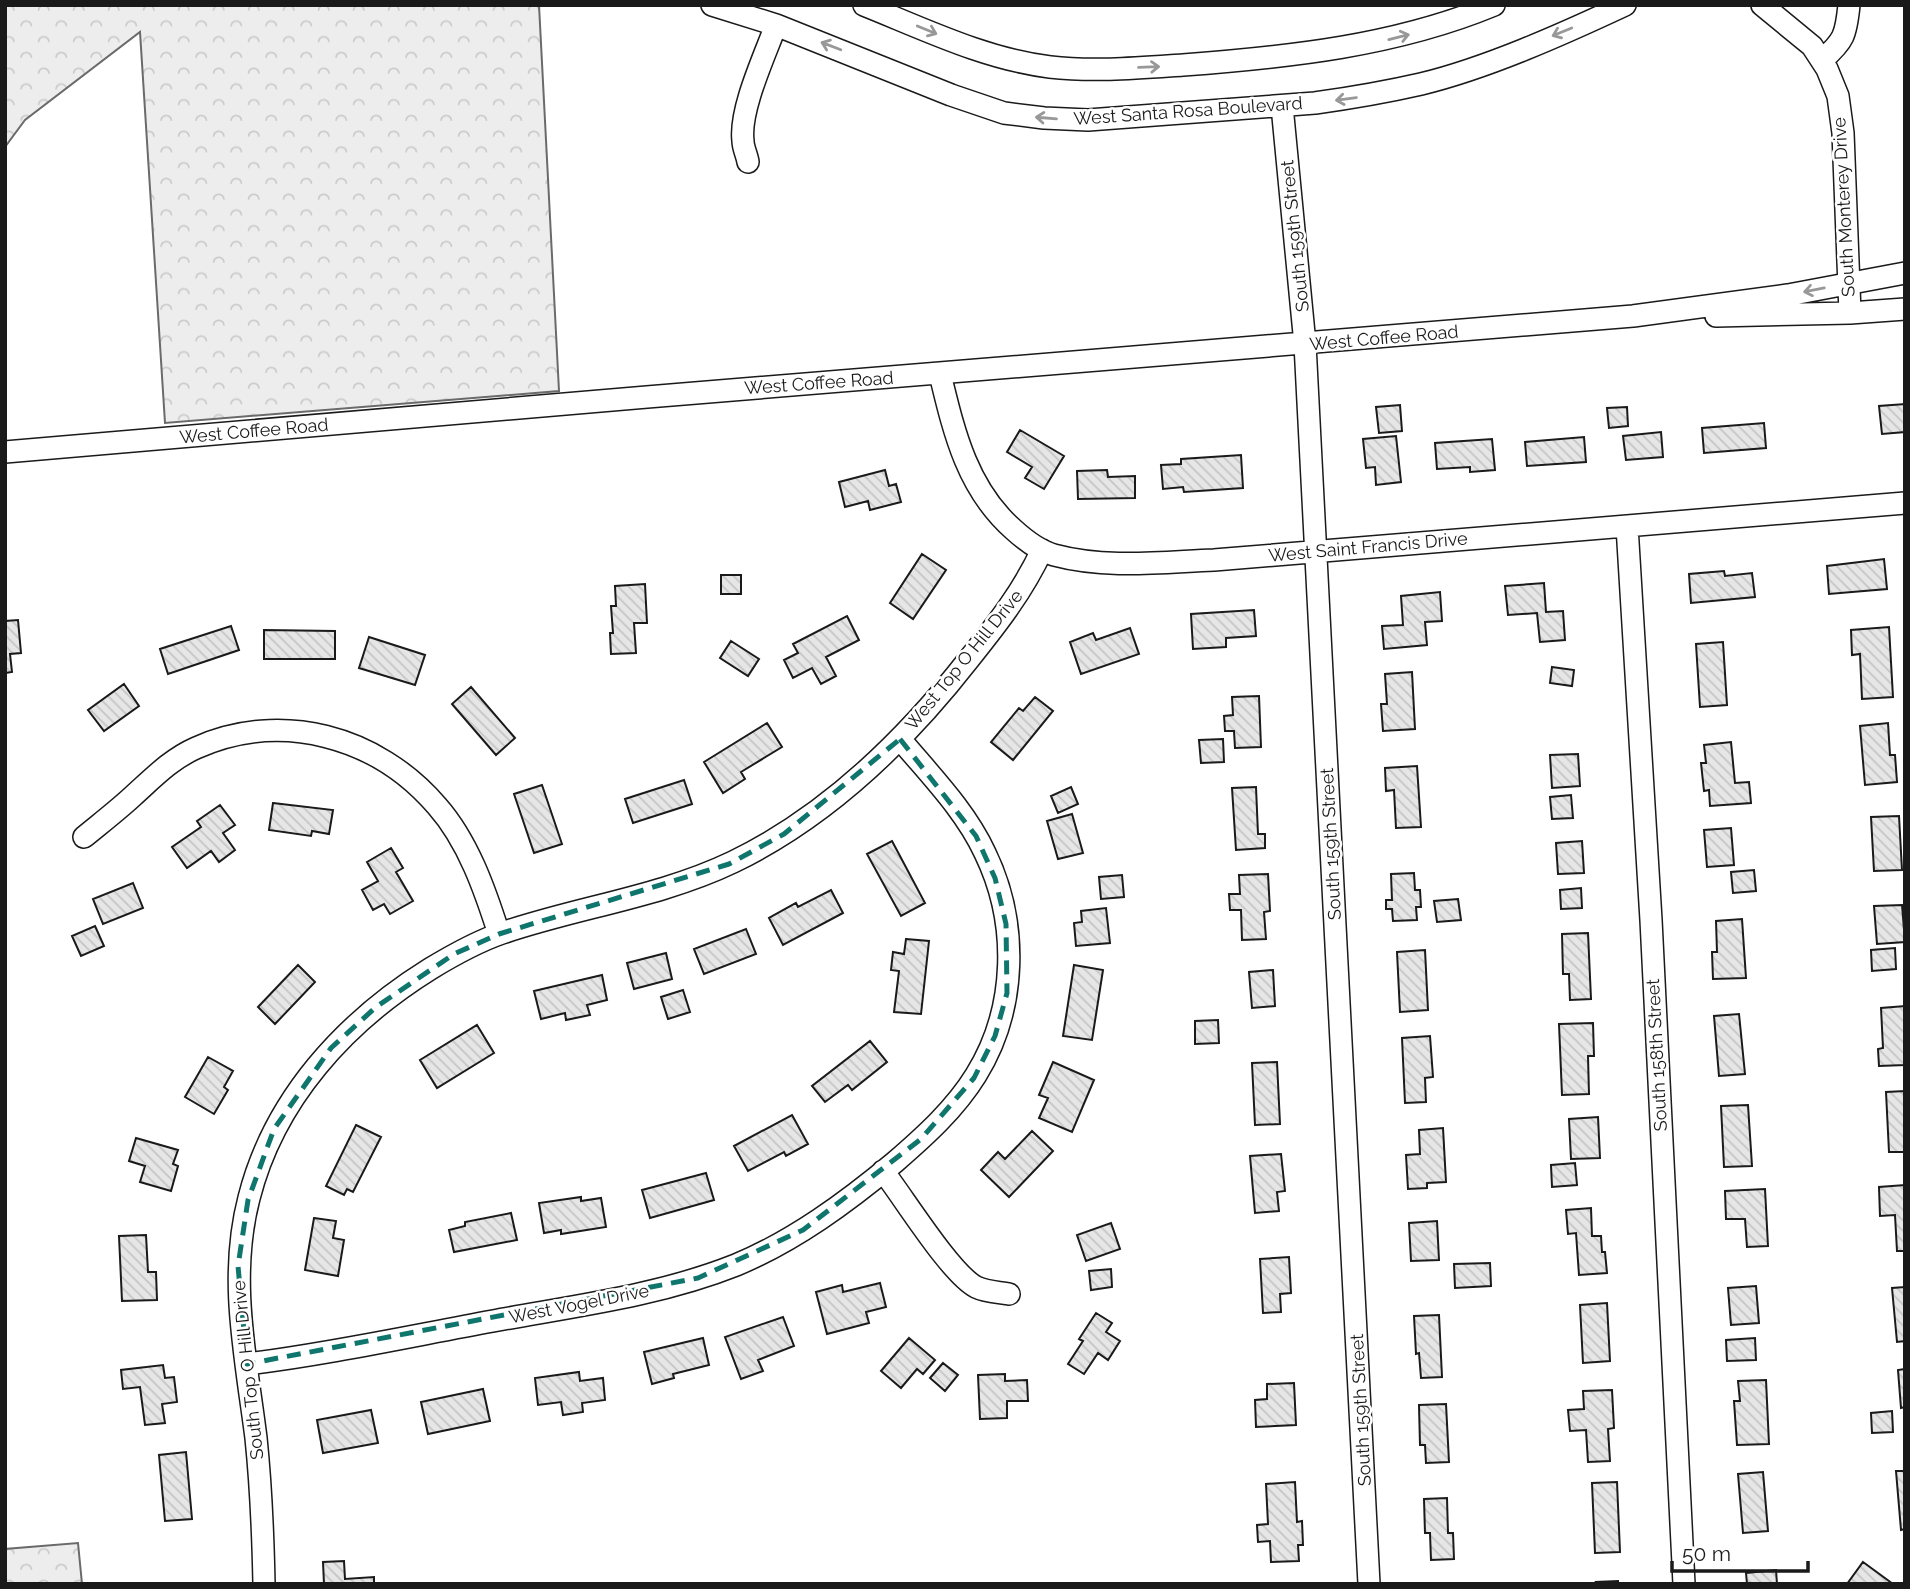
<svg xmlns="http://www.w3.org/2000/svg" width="1910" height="1589" viewBox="0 0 1910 1589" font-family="Raleway,sans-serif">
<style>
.forest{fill:url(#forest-crowns);stroke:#6a6a6a;stroke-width:2}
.building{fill:url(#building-back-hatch);stroke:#1a1a1a;stroke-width:2}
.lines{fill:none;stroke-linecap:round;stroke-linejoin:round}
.minor-casing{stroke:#1a1a1a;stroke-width:24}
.minor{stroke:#fff;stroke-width:21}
.oneway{stroke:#989898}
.marked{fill:none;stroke:#0f766e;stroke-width:5;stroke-dasharray:14 9;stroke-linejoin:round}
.labels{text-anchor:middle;stroke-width:5;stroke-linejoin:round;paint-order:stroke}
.street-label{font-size:18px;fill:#1a1a1a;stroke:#fff}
</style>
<defs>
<pattern id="forest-crowns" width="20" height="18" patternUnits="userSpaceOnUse" patternTransform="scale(1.75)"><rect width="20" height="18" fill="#ededed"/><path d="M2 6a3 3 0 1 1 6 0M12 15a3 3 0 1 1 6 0" fill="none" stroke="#cbcbcb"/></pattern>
<pattern id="building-back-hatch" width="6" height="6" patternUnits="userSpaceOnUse" patternTransform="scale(1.75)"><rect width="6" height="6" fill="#e6e6e6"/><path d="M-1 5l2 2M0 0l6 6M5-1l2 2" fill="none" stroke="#c5c5c5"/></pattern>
</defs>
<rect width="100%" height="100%" fill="#fff"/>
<path class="forest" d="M 5,5 L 539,5 L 559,391 L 165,423 L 140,32 L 25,120 L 5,147 Z
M 78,1543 L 82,1584 L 5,1584 L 5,1549 Z"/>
<path class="building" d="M 1905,404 L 1905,432 L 1882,434 L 1879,406 Z
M 1400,405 L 1402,431 L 1379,433 L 1376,407 Z
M 1627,407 L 1628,426 L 1609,428 L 1607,408 Z
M 1764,423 L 1766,448 L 1704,453 L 1702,428 Z
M 1020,430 L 1064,456 L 1044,489 L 1025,478 L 1032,467 L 1007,452 Z
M 1661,432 L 1663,457 L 1626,460 L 1623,436 Z
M 1396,436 L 1401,482 L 1376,485 L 1375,467 L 1366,468 L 1363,439 Z
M 1584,437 L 1586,462 L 1527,466 L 1525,442 Z
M 1492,439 L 1495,470 L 1470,472 L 1470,467 L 1437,469 L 1435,443 Z
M 1241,455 L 1243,488 L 1184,492 L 1183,487 L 1163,489 L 1161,465 L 1181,464 L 1181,459 Z
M 885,470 L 889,486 L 896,484 L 901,502 L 870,510 L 868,501 L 845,507 L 839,482 Z
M 1107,470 L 1108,477 L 1135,476 L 1135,498 L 1078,499 L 1077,471 Z
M 922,554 L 946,570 L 913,619 L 890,603 Z
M 1884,559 L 1887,589 L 1829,594 L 1827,566 Z
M 1724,571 L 1725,576 L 1752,573 L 1755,597 L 1691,603 L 1689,574 Z
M 721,575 L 741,575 L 741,594 L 721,594 Z
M 1544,583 L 1546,612 L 1563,611 L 1565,640 L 1540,642 L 1537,613 L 1508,615 L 1505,586 Z
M 645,584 L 647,623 L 634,623 L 636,653 L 611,654 L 610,633 L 613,633 L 611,606 L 616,606 L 615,586 Z
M 1440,592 L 1442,621 L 1425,622 L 1427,645 L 1384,649 L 1382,626 L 1403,625 L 1401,596 Z
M 1254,610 L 1256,636 L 1226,638 L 1226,647 L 1193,649 L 1191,614 Z
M 847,616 L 859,640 L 826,657 L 836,676 L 821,684 L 812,668 L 793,678 L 784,660 L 798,653 L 793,644 Z
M 18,620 L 21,653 L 10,654 L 12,672 L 5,673 L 5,621 Z
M 231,626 L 239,650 L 168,674 L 160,649 Z
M 1889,627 L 1893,697 L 1862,699 L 1860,654 L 1852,655 L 1851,630 Z
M 1130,628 L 1139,654 L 1081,674 L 1070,642 L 1093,633 L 1096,640 Z
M 264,630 L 335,631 L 335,659 L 264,659 Z
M 369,637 L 425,655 L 415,685 L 359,668 Z
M 731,641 L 759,659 L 748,676 L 720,658 Z
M 1723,642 L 1727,705 L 1700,707 L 1696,644 Z
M 1552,667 L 1574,670 L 1572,686 L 1550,683 Z
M 1412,672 L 1415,729 L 1383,731 L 1381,704 L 1387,704 L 1385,674 Z
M 124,684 L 139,706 L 104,731 L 88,710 Z
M 471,687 L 515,738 L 496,755 L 452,704 Z
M 1259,696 L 1261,747 L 1235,748 L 1234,731 L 1225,731 L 1224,716 L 1233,715 L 1232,697 Z
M 1035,697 L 1053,711 L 1013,760 L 991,742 L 1019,708 L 1023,711 Z
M 767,723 L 782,747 L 741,772 L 745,779 L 723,793 L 704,762 Z
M 1888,723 L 1890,755 L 1895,755 L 1897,782 L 1865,785 L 1860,726 Z
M 1223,739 L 1224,762 L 1201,763 L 1199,740 Z
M 1731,742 L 1735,783 L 1749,782 L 1751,803 L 1710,806 L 1709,790 L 1704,791 L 1701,763 L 1706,763 L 1704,745 Z
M 1578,754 L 1580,786 L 1552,788 L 1550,755 Z
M 1417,766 L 1421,827 L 1396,828 L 1394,790 L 1386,791 L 1385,768 Z
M 684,780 L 692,804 L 633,823 L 625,799 Z
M 542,785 L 562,844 L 534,853 L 514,794 Z
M 1071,787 L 1078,804 L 1058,813 L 1051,796 Z
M 1256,787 L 1258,834 L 1265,834 L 1265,848 L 1236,850 L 1232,788 Z
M 1571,795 L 1573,818 L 1552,819 L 1550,797 Z
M 273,803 L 333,810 L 329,834 L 312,831 L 311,836 L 269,830 Z
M 220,805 L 235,825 L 223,833 L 235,850 L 219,862 L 211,851 L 187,868 L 172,847 L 201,827 L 197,821 Z
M 1072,814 L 1083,853 L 1058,859 L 1047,821 Z
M 1899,816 L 1902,870 L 1874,871 L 1871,817 Z
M 1731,828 L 1734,865 L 1707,867 L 1704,830 Z
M 892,841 L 925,903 L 901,916 L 867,854 Z
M 1582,841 L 1584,873 L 1558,874 L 1556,843 Z
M 391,848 L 403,868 L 396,872 L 413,901 L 390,914 L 384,904 L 373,910 L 362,890 L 378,881 L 367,862 Z
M 1754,870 L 1756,891 L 1733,893 L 1731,872 Z
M 1414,873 L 1415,890 L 1420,890 L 1421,907 L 1416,907 L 1417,920 L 1393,921 L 1392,909 L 1386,909 L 1386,900 L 1392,900 L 1391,874 Z
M 1268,874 L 1270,911 L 1264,912 L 1266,939 L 1242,940 L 1241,910 L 1230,910 L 1229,894 L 1240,894 L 1239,875 Z
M 1122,875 L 1124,897 L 1101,899 L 1099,877 Z
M 133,883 L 143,908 L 103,924 L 93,899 Z
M 1581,888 L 1582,908 L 1561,909 L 1560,890 Z
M 831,890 L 843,913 L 783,945 L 769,918 L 796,903 L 798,907 Z
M 1458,899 L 1461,920 L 1437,922 L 1434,901 Z
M 1902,905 L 1905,942 L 1877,944 L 1874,906 Z
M 1106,908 L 1110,943 L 1076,946 L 1074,923 L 1082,922 L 1081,911 Z
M 1742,919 L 1746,978 L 1713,979 L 1712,952 L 1717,952 L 1716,921 Z
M 95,926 L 104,946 L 81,956 L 72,936 Z
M 746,929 L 756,954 L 704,974 L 694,949 Z
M 1588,933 L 1591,999 L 1570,1000 L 1569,974 L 1563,974 L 1562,934 Z
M 906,939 L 929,941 L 921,1014 L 894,1012 L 899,971 L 891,970 L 893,952 L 904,954 Z
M 1895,948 L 1896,969 L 1872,971 L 1871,950 Z
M 1425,950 L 1428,1010 L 1400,1012 L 1397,952 Z
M 666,953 L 672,979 L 634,989 L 627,963 Z
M 298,965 L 315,982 L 275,1024 L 258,1007 Z
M 1074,965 L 1103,970 L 1092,1040 L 1063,1036 Z
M 1273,970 L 1275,1006 L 1252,1008 L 1249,972 Z
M 602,975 L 607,1000 L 587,1005 L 590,1015 L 566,1020 L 565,1013 L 541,1019 L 534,991 Z
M 683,990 L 690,1012 L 668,1019 L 661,997 Z
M 1905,1006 L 1905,1065 L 1879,1066 L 1878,1049 L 1883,1048 L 1881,1008 Z
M 1739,1014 L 1745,1074 L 1719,1076 L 1714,1016 Z
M 1218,1020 L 1219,1043 L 1195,1044 L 1195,1021 Z
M 1593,1023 L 1594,1056 L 1588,1056 L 1589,1094 L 1562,1095 L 1559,1024 Z
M 477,1025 L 494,1053 L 437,1088 L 420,1060 Z
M 1430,1036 L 1433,1077 L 1425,1078 L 1426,1102 L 1405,1103 L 1402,1038 Z
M 870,1041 L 887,1062 L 852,1090 L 848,1085 L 825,1102 L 812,1086 Z
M 208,1057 L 233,1071 L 224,1087 L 228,1090 L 214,1114 L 185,1097 Z
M 1053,1062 L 1094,1080 L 1072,1132 L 1039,1118 L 1048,1098 L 1039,1095 Z
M 1277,1062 L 1280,1124 L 1255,1125 L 1252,1063 Z
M 1905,1091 L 1905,1152 L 1889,1152 L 1886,1092 Z
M 1748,1105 L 1752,1166 L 1724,1167 L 1721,1106 Z
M 792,1115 L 808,1144 L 786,1156 L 784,1152 L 748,1171 L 734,1146 Z
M 1598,1117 L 1600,1158 L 1571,1159 L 1569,1119 Z
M 356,1125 L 381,1137 L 353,1192 L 347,1189 L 344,1195 L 326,1186 Z
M 1443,1128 L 1446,1182 L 1427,1183 L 1427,1188 L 1408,1189 L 1406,1155 L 1420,1154 L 1419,1130 Z
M 1032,1131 L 1053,1151 L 1009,1197 L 981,1170 L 998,1152 L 1005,1159 Z
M 136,1138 L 178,1150 L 173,1164 L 178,1166 L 171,1191 L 140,1182 L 145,1166 L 129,1161 Z
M 1281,1154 L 1285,1191 L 1277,1192 L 1279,1211 L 1255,1213 L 1250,1156 Z
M 1575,1163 L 1577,1185 L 1552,1187 L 1551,1165 Z
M 706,1173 L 714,1200 L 650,1218 L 642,1190 Z
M 1905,1185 L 1905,1251 L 1897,1251 L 1895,1215 L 1880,1216 L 1879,1187 Z
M 1765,1189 L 1768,1246 L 1747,1247 L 1745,1219 L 1726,1219 L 1725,1191 Z
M 581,1197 L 581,1201 L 601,1198 L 606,1227 L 561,1234 L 561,1230 L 544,1233 L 539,1203 Z
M 1591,1208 L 1592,1236 L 1601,1236 L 1602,1252 L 1605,1252 L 1607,1273 L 1579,1275 L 1576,1233 L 1568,1234 L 1566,1210 Z
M 511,1213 L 517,1240 L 454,1252 L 449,1230 L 465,1226 L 465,1222 Z
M 314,1218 L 336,1221 L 333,1238 L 344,1240 L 338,1276 L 305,1270 Z
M 1437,1221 L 1439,1260 L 1411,1261 L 1409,1223 Z
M 1111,1223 L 1120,1249 L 1086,1261 L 1077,1235 Z
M 146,1235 L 148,1272 L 156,1272 L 157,1300 L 122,1301 L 119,1236 Z
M 1289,1257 L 1291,1293 L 1280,1294 L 1281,1312 L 1263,1313 L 1260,1259 Z
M 1490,1263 L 1491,1286 L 1455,1288 L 1454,1264 Z
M 1111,1269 L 1112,1287 L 1091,1290 L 1089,1271 Z
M 880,1283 L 886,1307 L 866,1312 L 869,1323 L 827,1334 L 816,1292 L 842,1285 L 843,1292 Z
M 1756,1286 L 1759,1323 L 1731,1325 L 1728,1288 Z
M 1905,1287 L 1905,1341 L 1897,1342 L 1892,1288 Z
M 1607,1303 L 1610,1361 L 1583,1363 L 1580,1305 Z
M 1096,1313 L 1112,1323 L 1106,1332 L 1120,1341 L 1108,1360 L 1098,1353 L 1084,1374 L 1068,1364 L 1083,1341 L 1079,1339 Z
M 1439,1315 L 1442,1377 L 1421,1378 L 1419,1353 L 1416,1354 L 1414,1316 Z
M 783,1317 L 794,1346 L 758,1360 L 763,1371 L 741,1379 L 725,1337 Z
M 703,1338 L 709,1365 L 673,1374 L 674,1378 L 652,1384 L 644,1352 Z
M 909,1338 L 935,1360 L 923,1374 L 917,1369 L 901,1388 L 881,1371 Z
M 1755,1338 L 1756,1360 L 1727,1361 L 1726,1340 Z
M 943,1363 L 958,1375 L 945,1391 L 930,1378 Z
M 163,1365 L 165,1378 L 174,1377 L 177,1402 L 162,1404 L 165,1423 L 145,1425 L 140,1387 L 123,1389 L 121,1370 Z
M 1905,1369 L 1905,1407 L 1901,1408 L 1898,1370 Z
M 579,1372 L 580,1381 L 603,1378 L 605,1400 L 582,1403 L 583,1412 L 563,1415 L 561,1402 L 538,1405 L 535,1378 Z
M 1005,1374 L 1005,1381 L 1027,1380 L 1028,1401 L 1007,1401 L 1007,1418 L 980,1419 L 978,1375 Z
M 1766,1380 L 1769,1444 L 1737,1445 L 1734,1401 L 1740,1401 L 1738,1381 Z
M 1294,1383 L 1296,1425 L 1256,1427 L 1255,1400 L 1267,1399 L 1267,1384 Z
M 483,1389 L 490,1421 L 428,1434 L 421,1402 Z
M 1612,1390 L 1614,1428 L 1608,1429 L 1610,1461 L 1588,1462 L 1586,1430 L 1570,1431 L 1568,1410 L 1584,1409 L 1583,1391 Z
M 1446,1404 L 1449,1462 L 1426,1463 L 1425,1445 L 1420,1445 L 1419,1405 Z
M 371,1410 L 378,1443 L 323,1453 L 317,1420 Z
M 1892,1411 L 1893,1432 L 1872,1433 L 1871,1413 Z
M 186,1452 L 192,1519 L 165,1521 L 159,1455 Z
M 1896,1471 L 1905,1471 L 1905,1529 L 1901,1530 Z
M 1763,1472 L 1768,1531 L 1743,1533 L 1738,1474 Z
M 1295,1482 L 1297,1522 L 1302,1521 L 1303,1545 L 1298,1545 L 1299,1561 L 1271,1562 L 1270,1541 L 1258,1542 L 1257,1525 L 1268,1524 L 1266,1484 Z
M 1617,1482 L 1620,1552 L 1595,1553 L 1592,1483 Z
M 1447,1498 L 1448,1533 L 1453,1533 L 1454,1559 L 1431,1560 L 1430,1533 L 1425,1533 L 1424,1499 Z
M 344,1561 L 345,1579 L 374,1577 L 374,1584 L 324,1584 L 323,1562 Z
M 1863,1562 L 1893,1584 L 1847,1584 Z
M 1776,1570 L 1777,1584 L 1747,1584 L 1746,1573 Z
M 1618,1581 L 1618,1584 L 1597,1584 L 1596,1582 Z"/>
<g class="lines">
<defs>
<path id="minor" d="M 712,5 L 776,25 L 951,95 L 1004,113 L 1044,118 L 1088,120 L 1315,103 C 1351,98 1386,92 1421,84 C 1487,68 1563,34 1625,5
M 864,5 C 924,29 985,59 1050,67 C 1093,72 1139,68 1183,65 C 1289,57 1395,46 1494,5
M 1762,5 L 1812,46 L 1827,69 L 1838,96 L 1843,133 L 1850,313
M 1822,60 C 1844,41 1846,35 1849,5
M 1282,106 L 1305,344 L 1369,1584
M 748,162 C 747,155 743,148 743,141 C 739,110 765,55 776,25
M 1716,316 L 1850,313 L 1905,309
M 940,374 C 954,432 967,489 1014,530 C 1025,540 1040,551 1054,555 C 1106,569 1162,562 1214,560 L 1905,503
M 5,452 L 647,397 L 1633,316 L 1788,295 L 1905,273
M 1627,526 L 1651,920 L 1684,1584
M 84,837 C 101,823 118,810 133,796 C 153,778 171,759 196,748 C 281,710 377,736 437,806 C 468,841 485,890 499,934
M 883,1171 C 904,1198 950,1273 976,1287 C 986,1292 998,1292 1009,1294
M 247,1364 C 329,1354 411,1336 493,1321 C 574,1306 658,1296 736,1265 C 794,1241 847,1202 895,1162 C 925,1136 955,1109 976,1075 C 1017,1009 1019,923 985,853 C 965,810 930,775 900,739
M 264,1584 C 263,1535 261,1486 256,1438 C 246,1358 228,1278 249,1198 C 274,1099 345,1022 430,969 C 453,955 476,942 502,933 C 578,907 660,897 733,862 C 828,816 905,741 969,659 C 997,624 1023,591 1042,550"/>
</defs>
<use href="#minor" class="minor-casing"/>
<use href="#minor" class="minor"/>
</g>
<defs><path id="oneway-shaft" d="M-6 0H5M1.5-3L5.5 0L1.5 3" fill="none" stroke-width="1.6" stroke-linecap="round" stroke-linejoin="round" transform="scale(1.75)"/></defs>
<g class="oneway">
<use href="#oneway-shaft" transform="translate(927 30) rotate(22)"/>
<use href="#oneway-shaft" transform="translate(1562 32) rotate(158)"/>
<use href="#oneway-shaft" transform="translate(1399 37) rotate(-14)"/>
<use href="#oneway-shaft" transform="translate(831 46) rotate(-159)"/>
<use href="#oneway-shaft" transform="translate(1149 67) rotate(-2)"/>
<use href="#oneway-shaft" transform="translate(1346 99) rotate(172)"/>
<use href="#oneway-shaft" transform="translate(1046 118) rotate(-175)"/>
<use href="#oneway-shaft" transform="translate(1814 290) rotate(169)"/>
</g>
<path class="marked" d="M 900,739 L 976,836 L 995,878 L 1006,924 L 1007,993 L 995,1036 L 974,1078 L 921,1139 L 803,1230 L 698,1278 L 247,1364 L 238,1266 L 248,1200 L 274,1129 L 331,1048 L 376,1007 L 454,954 L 499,934 L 729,864 L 784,834 Z"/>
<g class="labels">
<g class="street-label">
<text transform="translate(1188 111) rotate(-4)" y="6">West Santa Rosa Boulevard</text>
<text transform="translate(1844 207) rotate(-93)" y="6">South Monterey Drive</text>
<text transform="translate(1295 236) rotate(-96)" y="6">South 159th Street</text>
<text transform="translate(1384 338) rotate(-5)" y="6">West Coffee Road</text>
<text transform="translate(819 383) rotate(-4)" y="6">West Coffee Road</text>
<text transform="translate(254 431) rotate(-5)" y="6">West Coffee Road</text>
<text transform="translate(1368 547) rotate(-5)" y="6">West Saint Francis Drive</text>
<text transform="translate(964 660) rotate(-51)" y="6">West Top O Hill Drive</text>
<text transform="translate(1331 844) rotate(-93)" y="6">South 159th Street</text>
<text transform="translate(1657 1055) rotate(-93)" y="6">South 158th Street</text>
<text transform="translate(579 1304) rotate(-11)" y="6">West Vogel Drive</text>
<text transform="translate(248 1370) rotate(-96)" y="6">South Top O Hill Drive</text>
<text transform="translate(1361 1410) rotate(-93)" y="6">South 159th Street</text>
</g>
</g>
<rect width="1910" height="1589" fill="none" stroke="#1a1a1a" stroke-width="14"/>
<path d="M1672 1561v10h136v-10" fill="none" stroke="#1a1a1a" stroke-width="3.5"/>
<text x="1682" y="1561" font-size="21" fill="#1a1a1a" stroke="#ffffff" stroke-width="5" paint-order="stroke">50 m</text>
</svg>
